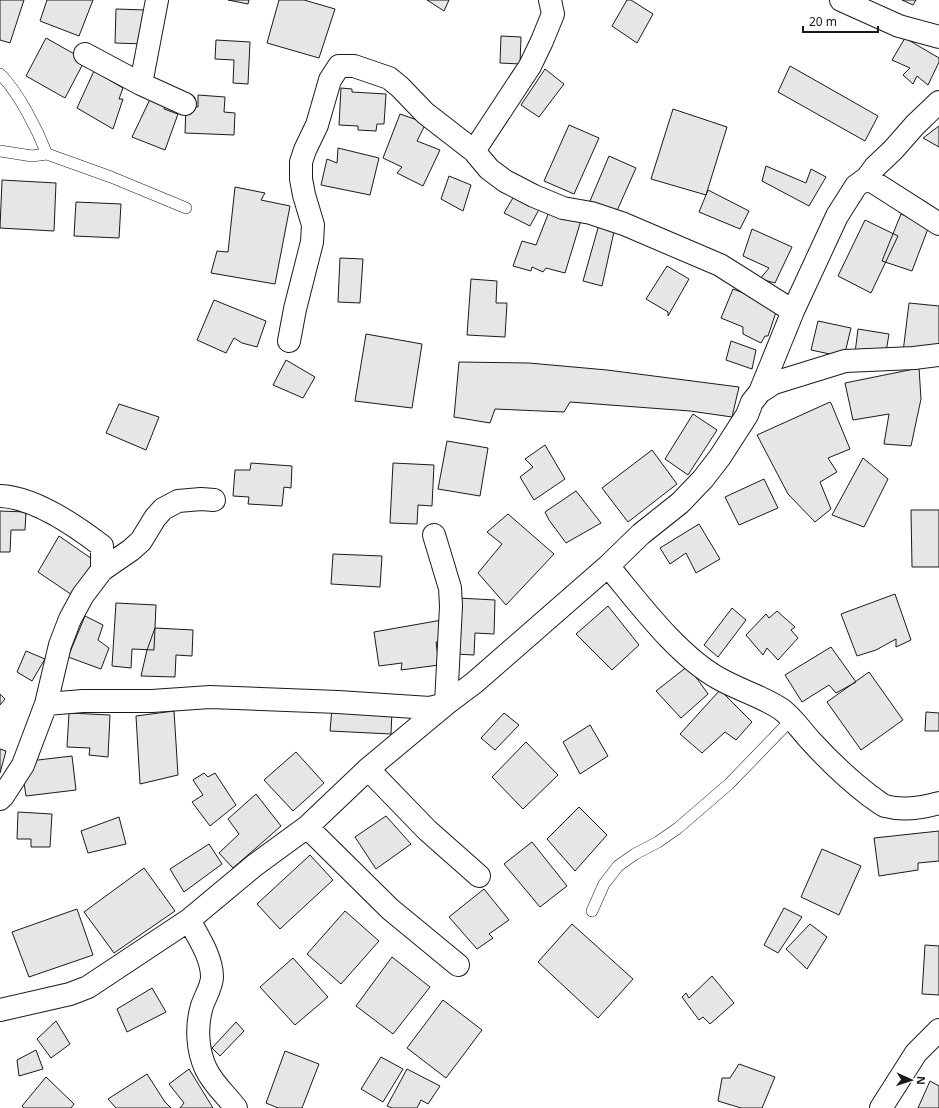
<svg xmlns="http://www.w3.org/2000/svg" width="939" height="1108" viewBox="0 0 939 1108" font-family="'Noto Sans',sans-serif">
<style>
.building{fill:#e6e6e6;stroke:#1a1a1a}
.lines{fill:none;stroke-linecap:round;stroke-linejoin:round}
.service-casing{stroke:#1a1a1a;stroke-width:12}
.minor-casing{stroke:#1a1a1a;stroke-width:24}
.service{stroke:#fff;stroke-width:11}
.minor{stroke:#fff;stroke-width:22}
</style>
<rect width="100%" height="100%" fill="#fff"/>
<path class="building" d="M 0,0 L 24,0 L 10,43 L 0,40 Z
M 47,0 L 93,0 L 79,36 L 40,21 Z
M 228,0 L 249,0 L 248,4 Z
M 279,0 L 304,0 L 335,9 L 319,58 L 267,43 Z
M 427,0 L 449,0 L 444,11 Z
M 627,0 L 631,0 L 653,14 L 637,43 L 612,26 Z
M 902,0 L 916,0 L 913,5 Z
M 116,9 L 146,10 L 145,44 L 115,43 Z
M 501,36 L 521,37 L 520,64 L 500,63 Z
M 46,38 L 85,60 L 65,98 L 26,76 Z
M 905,38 L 939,58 L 939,62 L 928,85 L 917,76 L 913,84 L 903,75 L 910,68 L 892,60 Z
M 216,40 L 250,42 L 248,84 L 233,83 L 234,60 L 215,59 Z
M 790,66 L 878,116 L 865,141 L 778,92 Z
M 545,69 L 564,84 L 539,117 L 521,105 Z
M 94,71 L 123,88 L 119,99 L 123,99 L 113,129 L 77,108 Z
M 341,88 L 352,89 L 352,92 L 386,94 L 384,124 L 377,124 L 376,131 L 358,130 L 358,126 L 339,125 Z
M 153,93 L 168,98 L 164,109 L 178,114 L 165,150 L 132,137 Z
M 198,95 L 225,97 L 224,112 L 235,113 L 234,135 L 185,133 L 186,106 L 198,107 Z
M 673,109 L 727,127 L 706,195 L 651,179 Z
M 400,114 L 426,123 L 417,141 L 440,150 L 423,186 L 397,173 L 402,167 L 383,158 Z
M 569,125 L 599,138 L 574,194 L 544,181 Z
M 939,126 L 939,147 L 923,138 Z
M 338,148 L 379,158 L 370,195 L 321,185 L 327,159 L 337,163 Z
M 609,156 L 636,168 L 616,213 L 590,201 Z
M 766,166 L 806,183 L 811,169 L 826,177 L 809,206 L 762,181 Z
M 449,176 L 471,185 L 463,211 L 441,199 Z
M 2,180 L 56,183 L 54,231 L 0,228 Z
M 235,187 L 265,193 L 261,200 L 290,206 L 275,284 L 211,273 L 217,251 L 228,252 Z
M 708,190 L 749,211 L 740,229 L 699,212 Z
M 517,191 L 542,204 L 530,226 L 504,213 Z
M 76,202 L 121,204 L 119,238 L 74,236 Z
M 546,204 L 582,217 L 565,273 L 546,268 L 543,272 L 532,267 L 531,271 L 513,266 L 522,241 L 536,245 L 549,212 L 542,211 Z
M 602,214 L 617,218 L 602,286 L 583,281 Z
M 901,214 L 929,226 L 912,271 L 882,261 Z
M 865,220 L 898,236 L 871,293 L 838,276 Z
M 752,229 L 792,247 L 775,283 L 760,279 L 769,268 L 743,256 Z
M 340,258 L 363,259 L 360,303 L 338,302 Z
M 667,266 L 689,279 L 668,316 L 668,312 L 646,299 Z
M 471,279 L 497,281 L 496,303 L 507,303 L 505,337 L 467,335 Z
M 733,289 L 778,306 L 768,336 L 765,336 L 761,343 L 743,334 L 743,327 L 721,318 Z
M 214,300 L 266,321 L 257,347 L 242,343 L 234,338 L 226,353 L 197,340 Z
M 909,303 L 939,306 L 939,351 L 903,352 Z
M 818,321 L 851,328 L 844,357 L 811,350 Z
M 858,329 L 889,334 L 885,358 L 855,353 Z
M 366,334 L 422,344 L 412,408 L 355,401 Z
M 731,341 L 756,350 L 752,369 L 726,360 Z
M 286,360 L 315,377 L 303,398 L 273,385 Z
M 459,362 L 529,363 L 607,370 L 739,387 L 732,417 L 690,411 L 570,402 L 564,412 L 495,409 L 490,423 L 454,417 Z
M 919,368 L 921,399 L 911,446 L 884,444 L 889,414 L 853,420 L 845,383 Z
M 830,402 L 831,403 L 850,449 L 828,458 L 837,472 L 820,482 L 831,509 L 815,522 L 788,494 L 757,435 Z
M 119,404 L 159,417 L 146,450 L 106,433 Z
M 693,414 L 717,430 L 688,475 L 665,459 Z
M 447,441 L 488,448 L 480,496 L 438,489 Z
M 545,445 L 565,479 L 534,500 L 520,477 L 533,467 L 525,459 Z
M 652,450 L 677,484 L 628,522 L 602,488 Z
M 863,458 L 888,479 L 864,527 L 832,515 Z
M 251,463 L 292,466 L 291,488 L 284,487 L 282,506 L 248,504 L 249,497 L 233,496 L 235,470 L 250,470 Z
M 393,463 L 434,465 L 432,506 L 418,505 L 417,524 L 390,523 Z
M 764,479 L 778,508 L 739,525 L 725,497 Z
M 576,491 L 601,523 L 566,543 L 549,520 L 545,512 Z
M 911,510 L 939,510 L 939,567 L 912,567 Z
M 0,511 L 26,512 L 25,530 L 11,530 L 10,552 L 0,552 Z
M 508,514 L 554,554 L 506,605 L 478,573 L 502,544 L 487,532 Z
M 699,524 L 720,559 L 696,573 L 686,553 L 670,564 L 660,548 Z
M 59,536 L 95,561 L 75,597 L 38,572 Z
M 333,554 L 382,556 L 380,587 L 331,584 Z
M 895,594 L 911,640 L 896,647 L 896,639 L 876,650 L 857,656 L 841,614 Z
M 458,598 L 495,600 L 494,634 L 475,633 L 474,655 L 455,654 Z
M 116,603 L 156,605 L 154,650 L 132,649 L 131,668 L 112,666 Z
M 608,606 L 639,645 L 612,670 L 576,634 Z
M 732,608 L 746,620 L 718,657 L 704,645 Z
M 777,611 L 795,627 L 791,630 L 798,638 L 778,660 L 767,648 L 763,655 L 746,635 L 766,614 L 769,618 Z
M 85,616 L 103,625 L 98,640 L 109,648 L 101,669 L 68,657 Z
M 442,620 L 444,642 L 436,642 L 439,665 L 401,670 L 402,663 L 379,666 L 374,632 Z
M 155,628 L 193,630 L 192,656 L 176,655 L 175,677 L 141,676 L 147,650 Z
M 831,647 L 856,682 L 836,693 L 829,685 L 802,702 L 785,675 Z
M 26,651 L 45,659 L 32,681 L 17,672 Z
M 688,666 L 708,694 L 681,718 L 656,691 Z
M 869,672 L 903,720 L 861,750 L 827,702 Z
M 720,690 L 752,722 L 736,740 L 725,732 L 702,753 L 680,734 Z
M 0,694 L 5,699 L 0,705 Z
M 332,708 L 392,711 L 391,734 L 330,731 Z
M 174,711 L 178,775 L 140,784 L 136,716 Z
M 926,712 L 939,713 L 939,731 L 925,731 Z
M 69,713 L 110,715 L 108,757 L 89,755 L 90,748 L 67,747 Z
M 504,713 L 519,725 L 495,750 L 481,738 Z
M 590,725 L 608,756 L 580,774 L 563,742 Z
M 526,742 L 558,775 L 523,809 L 492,777 Z
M 0,749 L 6,751 L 0,773 Z
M 296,752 L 324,783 L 293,811 L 264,780 Z
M 72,756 L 76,790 L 26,796 L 21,762 Z
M 204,773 L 208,777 L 215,773 L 236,805 L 210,826 L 192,802 L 203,795 L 193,780 Z
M 256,794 L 281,826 L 233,868 L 219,853 L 239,834 L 228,819 Z
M 579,807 L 607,835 L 575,871 L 547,839 Z
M 18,812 L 52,814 L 50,847 L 31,847 L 31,839 L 17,839 Z
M 386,816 L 411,844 L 376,869 L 355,837 Z
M 119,817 L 126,844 L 88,853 L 81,831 Z
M 939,831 L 939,861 L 918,863 L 918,870 L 879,876 L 874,838 Z
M 532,842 L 567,886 L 540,907 L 504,864 Z
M 209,844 L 222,864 L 184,892 L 170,869 Z
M 822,849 L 861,866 L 839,915 L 801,897 Z
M 310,855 L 333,880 L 280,929 L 257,904 Z
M 144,868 L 175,911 L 114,953 L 84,912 Z
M 484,889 L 509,920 L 489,934 L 493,938 L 477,949 L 449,917 Z
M 784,908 L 802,917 L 778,953 L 764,945 Z
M 77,909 L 93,955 L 29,977 L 12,932 Z
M 345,911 L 379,941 L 341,984 L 307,954 Z
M 572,924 L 633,979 L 598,1018 L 538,962 Z
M 810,924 L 827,937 L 807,969 L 786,949 Z
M 925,945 L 939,946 L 939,995 L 922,994 Z
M 392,957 L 430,987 L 393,1034 L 356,1006 Z
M 293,958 L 328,997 L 295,1025 L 260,987 Z
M 712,976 L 734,1003 L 710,1024 L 703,1017 L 699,1020 L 682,997 L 686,993 L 689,998 Z
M 152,988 L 166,1012 L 127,1032 L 117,1009 Z
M 443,1000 L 482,1030 L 446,1078 L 407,1048 Z
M 56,1021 L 70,1044 L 51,1058 L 37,1039 Z
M 236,1022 L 244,1031 L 220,1056 L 212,1048 Z
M 36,1050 L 43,1069 L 19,1076 L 17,1060 Z
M 285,1051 L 319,1064 L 302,1108 L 278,1108 L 266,1103 Z
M 381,1057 L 403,1069 L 383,1102 L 361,1089 Z
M 739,1064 L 775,1077 L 762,1108 L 741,1108 L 718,1101 L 722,1078 L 730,1078 Z
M 189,1069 L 213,1108 L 180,1108 L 184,1103 L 169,1084 Z
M 407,1069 L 440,1086 L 428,1104 L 421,1100 L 417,1108 L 392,1108 L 387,1106 Z
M 147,1074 L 165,1102 L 171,1108 L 116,1108 L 108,1099 Z
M 46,1077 L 74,1104 L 71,1108 L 24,1108 L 22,1106 Z
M 930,1081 L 939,1086 L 939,1108 L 918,1108 Z"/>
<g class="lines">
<defs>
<path id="service" d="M 0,74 C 19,93 37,129 47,154
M 0,151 L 32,156 L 47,154 L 111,177 L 186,208
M 592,911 L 604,884 L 618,866 L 635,854 L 658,842 L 678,828 L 729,784 L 792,719"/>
<path id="minor" d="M 841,0 L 899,26 L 939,37
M 85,54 L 141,84 L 185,104
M 141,84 L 157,0
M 474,151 L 530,66 L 542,41 L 553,14 L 550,0
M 867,178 L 939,224
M 289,341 L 295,309 L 312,242 L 313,225 L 304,195 L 301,179 L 301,162 L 305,150 L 317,125 L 330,80 L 339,66 L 354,66 L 389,78 L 400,87 L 425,113 L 474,151 L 489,169 L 505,181 L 534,196 L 563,208 L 591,213 L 624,224 L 720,265 L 793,311
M 760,392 L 793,311 L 837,216 L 856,186 L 867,178 L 875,167 L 893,150 L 915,125 L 939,102
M 0,496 C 34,497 76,526 102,546 L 102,570
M 434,535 L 450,588 L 451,606 L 446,704
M 608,566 C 639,603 676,654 718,678 C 739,690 761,696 781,709 C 792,717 801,730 810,740 C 829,761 848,779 870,796 C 875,799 880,804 885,806 C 903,811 921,808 939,803
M 46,704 L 83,701 L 152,701 L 210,697 L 338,702 L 430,708 L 446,704
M 368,769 L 427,830 L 479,876
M 0,799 L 3,796 L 23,765 L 46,704 L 60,645 L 70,619 L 83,595 L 102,570 L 131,550 L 141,541 L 155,518 L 163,509 L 178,501 L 201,499 L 214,500
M 307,827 L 390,909 L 458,965
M 189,920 C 198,937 212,957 212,977 C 212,986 205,997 202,1006 C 196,1026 197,1050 206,1069 C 213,1084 226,1095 236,1108
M 0,1010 L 70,994 L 88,987 L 189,920 L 255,865 L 307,827 L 368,769 L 446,704 L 474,683 L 608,566 L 641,534 L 680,503 L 703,479 L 720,457 L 747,415 L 752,402 L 760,392 L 774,383 L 845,361 L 914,358 L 939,355
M 881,1108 L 916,1053 L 939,1030"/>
</defs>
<use href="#service" class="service-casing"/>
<use href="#minor" class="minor-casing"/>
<use href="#service" class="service"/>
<use href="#minor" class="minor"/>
</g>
<g transform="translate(911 1080) rotate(93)" stroke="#ffffff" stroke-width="3" paint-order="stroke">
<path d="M0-3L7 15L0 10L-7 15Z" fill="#1a1a1a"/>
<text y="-6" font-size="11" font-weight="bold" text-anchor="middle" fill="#1a1a1a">N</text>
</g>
<path d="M803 26v6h75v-6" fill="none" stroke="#1a1a1a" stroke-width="2"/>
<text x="809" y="26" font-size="12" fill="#1a1a1a" stroke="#ffffff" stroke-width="3" paint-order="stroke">20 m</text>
</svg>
